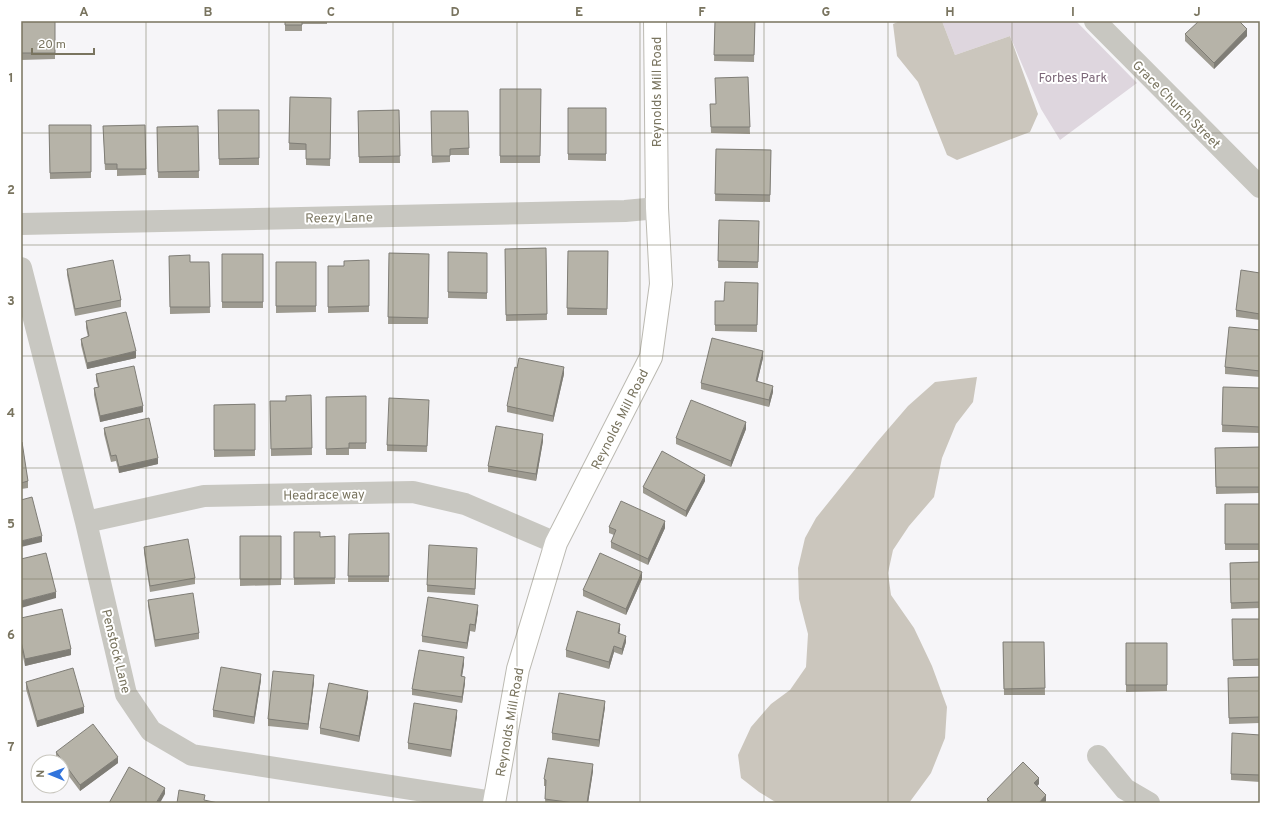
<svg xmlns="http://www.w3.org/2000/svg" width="1281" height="824" viewBox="0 0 1281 824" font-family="Overpass,sans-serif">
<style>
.green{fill:#ded6de}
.water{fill:#cbc6bd}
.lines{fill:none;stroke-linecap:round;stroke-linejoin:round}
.secondary-casing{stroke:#bbb9b1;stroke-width:24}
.street{stroke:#c8c7c1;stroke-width:22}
.secondary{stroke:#fff;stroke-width:22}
.wall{fill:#9d9a90}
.shaded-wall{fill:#7f7d76}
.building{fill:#b6b3a8;stroke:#7f7d76}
.grid{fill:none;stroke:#79745f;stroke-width:1;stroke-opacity:0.55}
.labels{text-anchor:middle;stroke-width:4;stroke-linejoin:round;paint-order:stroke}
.park-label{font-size:13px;fill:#7c6778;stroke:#fff}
.street-label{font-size:13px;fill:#79745f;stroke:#fff}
.neatline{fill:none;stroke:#79745f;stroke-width:1.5}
.grid-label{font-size:13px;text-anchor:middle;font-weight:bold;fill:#79745f}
</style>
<rect width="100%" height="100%" fill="#f6f5f8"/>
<path class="green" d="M 942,21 L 1076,21 L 1137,83 L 1060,140 L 1041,109 L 1010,36 L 955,55 Z"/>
<path class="water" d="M 900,21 L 942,21 L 955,55 L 1010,36 L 1038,114 L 1030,132 L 957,160 L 947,155 L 918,82 L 897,56 L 893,24 Z
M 977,377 L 973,402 L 956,424 L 942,458 L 934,497 L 909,526 L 893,550 L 888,573 L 891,595 L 914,628 L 932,666 L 947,707 L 945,738 L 931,773 L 909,803 L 777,803 L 759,792 L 741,778 L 738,755 L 751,727 L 771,704 L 790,690 L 806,667 L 808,634 L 799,599 L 798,568 L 805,538 L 816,518 L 877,442 L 908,406 L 935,382 Z"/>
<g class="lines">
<defs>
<path id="secondary" d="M 494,803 L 518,669 L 556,543 L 651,357 L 661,284 L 657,208 L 655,21"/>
</defs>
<use href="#secondary" class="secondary-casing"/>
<path class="street" d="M 1095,21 L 1260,187
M 21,224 L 625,211 L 657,208
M 21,268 L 86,522 L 126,694 L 151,731 L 192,755 L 494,802
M 86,522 L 204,496 L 413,492 L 465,504 L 556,543
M 1098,756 L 1125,789 L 1149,803"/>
<use href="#secondary" class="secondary"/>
</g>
<path class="wall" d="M 21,21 L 55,21 L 55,59 L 21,60 Z
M 285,21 L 327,21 L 327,24 L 302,24 L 302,31 L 285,31 Z
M 715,21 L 755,21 L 754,62 L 714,61 Z
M 1185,34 L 1247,36 L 1214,69 L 1185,41 Z
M 748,77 L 750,134 L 711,133 L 710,104 L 716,104 Z
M 500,89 L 541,89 L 540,163 L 500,163 Z
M 290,97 L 331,98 L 330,166 L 306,165 L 306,150 L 289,150 Z
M 568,108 L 606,108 L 606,161 L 568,160 Z
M 218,110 L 259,110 L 259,165 L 219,165 Z
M 399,110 L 400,163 L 359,163 L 358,111 Z
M 431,111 L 468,111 L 469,155 L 450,155 L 450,162 L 432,163 Z
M 49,125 L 91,125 L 91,178 L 50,179 Z
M 145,125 L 146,175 L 117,176 L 117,170 L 105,170 L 103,126 Z
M 198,126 L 199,178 L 158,178 L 157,127 Z
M 716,149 L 771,150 L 770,202 L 715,201 Z
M 719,220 L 759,221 L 758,268 L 718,268 Z
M 546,248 L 547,320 L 506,321 L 505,249 Z
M 568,251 L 608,251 L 607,315 L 567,315 Z
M 448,252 L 487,253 L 487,299 L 448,298 Z
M 389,253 L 429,254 L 428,324 L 388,324 Z
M 222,254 L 263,254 L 263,308 L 222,308 Z
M 169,256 L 190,262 L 209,262 L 210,313 L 170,314 Z
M 369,260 L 369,312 L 328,313 L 328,266 L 344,266 Z
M 276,262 L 316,262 L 316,312 L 276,313 Z
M 67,269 L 121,300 L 121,307 L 75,316 L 67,275 Z
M 1260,273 L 1260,320 L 1236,317 L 1236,310 Z
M 758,283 L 757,332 L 715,331 L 715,301 L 724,301 Z
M 86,321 L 136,358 L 87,369 L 81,345 L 81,339 L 88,337 L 86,328 Z
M 1260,330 L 1260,377 L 1225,374 L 1225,367 Z
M 763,358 L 757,382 L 773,392 L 769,407 L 701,389 L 701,383 Z
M 96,374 L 143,412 L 100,422 L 94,395 L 94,388 L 98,387 L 96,381 Z
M 564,374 L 553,422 L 507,412 L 507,406 Z
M 1223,387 L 1260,388 L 1260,433 L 1222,432 Z
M 311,395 L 312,455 L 271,456 L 270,401 L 286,401 Z
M 366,396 L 366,449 L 349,449 L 349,455 L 326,455 L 326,397 Z
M 255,404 L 255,456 L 214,457 L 214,405 Z
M 429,406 L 427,452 L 387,451 L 387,445 Z
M 104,428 L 158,464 L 119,473 L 116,461 L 111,462 L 104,434 Z
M 746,429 L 731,467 L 676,444 L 676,438 Z
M 543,441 L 536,481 L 488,472 L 488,466 Z
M 21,442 L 28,481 L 28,488 L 21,489 Z
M 1260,447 L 1260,493 L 1216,494 L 1215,448 Z
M 705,481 L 686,517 L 643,493 L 643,487 Z
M 1225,504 L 1260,504 L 1260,550 L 1225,550 Z
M 609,527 L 665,528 L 648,565 L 611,548 L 611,542 L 614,535 L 609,533 Z
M 294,532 L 320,537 L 335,536 L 335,584 L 294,585 Z
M 389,533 L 389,582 L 348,582 L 349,534 Z
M 240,536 L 281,536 L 281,585 L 240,586 Z
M 144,547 L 195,578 L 195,584 L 150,592 L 144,553 Z
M 477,555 L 475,595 L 427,592 L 427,585 Z
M 1260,562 L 1260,608 L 1231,609 L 1230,563 Z
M 642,579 L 626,615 L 583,596 L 583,590 Z
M 148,600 L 199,633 L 199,639 L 155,647 L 148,606 Z
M 478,611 L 475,632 L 470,631 L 467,649 L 422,642 L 422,636 Z
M 21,618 L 71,655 L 25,666 L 21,648 Z
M 1232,619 L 1260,619 L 1260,666 L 1233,666 Z
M 620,630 L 619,633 L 626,642 L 622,655 L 614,652 L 609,669 L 566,657 L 566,650 Z
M 1003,642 L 1044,642 L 1045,695 L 1004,695 Z
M 1126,643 L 1167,643 L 1167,691 L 1126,692 Z
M 464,664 L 462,676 L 465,683 L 462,703 L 412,695 L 412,689 Z
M 1260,677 L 1260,723 L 1229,724 L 1228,678 Z
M 261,680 L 254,724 L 213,717 L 213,710 Z
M 26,682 L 84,713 L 37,727 L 26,689 Z
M 314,682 L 308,730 L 268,726 L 268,719 Z
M 368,697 L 359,742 L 320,734 L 320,728 Z
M 605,707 L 599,747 L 552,740 L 552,733 Z
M 457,716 L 451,757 L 408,749 L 408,743 Z
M 1260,735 L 1260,782 L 1231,780 L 1231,774 Z
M 56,752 L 118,763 L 80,791 L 62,767 L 62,762 L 59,762 L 56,758 Z
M 593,771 L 588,803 L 545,803 L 546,786 L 544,786 L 544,779 Z
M 1039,784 L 1037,786 L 1046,801 L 1045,803 L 987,803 L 987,799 Z"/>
<path class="shaded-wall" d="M 1247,29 L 1247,36 L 1214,69 L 1214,63 Z
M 136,351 L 136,358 L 87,369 L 87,363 Z
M 763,351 L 763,358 L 756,387 L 756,381 Z
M 564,367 L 564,374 L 553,422 L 553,416 Z
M 773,386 L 773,392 L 769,407 L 769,400 Z
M 143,406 L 143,412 L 100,422 L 100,416 Z
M 746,422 L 746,429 L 731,467 L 731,461 Z
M 543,434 L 543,441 L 536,481 L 536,474 Z
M 158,458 L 158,464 L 119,473 L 119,467 Z
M 705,475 L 705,481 L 686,517 L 686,511 Z
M 665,521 L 665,528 L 648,565 L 648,559 Z
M 42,536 L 42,542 L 21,547 L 21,541 Z
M 642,572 L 642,579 L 626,615 L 626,609 Z
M 56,592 L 56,598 L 21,608 L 21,601 Z
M 478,605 L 478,611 L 475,632 L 475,625 Z
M 470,624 L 470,631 L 467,649 L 467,643 Z
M 620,624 L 620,630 L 618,639 L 618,633 Z
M 626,636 L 626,642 L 622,655 L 622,649 Z
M 614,646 L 614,652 L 609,669 L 609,662 Z
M 71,649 L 71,655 L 25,666 L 25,659 Z
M 464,657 L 464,664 L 461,682 L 461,676 Z
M 261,674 L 261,680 L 254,724 L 254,717 Z
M 314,675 L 314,682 L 308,730 L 308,724 Z
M 465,677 L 465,683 L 462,703 L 462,697 Z
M 368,691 L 368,697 L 359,742 L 359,736 Z
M 605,701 L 605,707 L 599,747 L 599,740 Z
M 84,707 L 84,713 L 37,727 L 37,721 Z
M 457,710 L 457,716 L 451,757 L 451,750 Z
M 118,757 L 118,763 L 80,791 L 80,785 Z
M 593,764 L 593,771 L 588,803 L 587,803 Z
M 1039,778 L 1039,784 L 1034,789 L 1034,783 Z
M 165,788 L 165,794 L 160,803 L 156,803 Z
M 1046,795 L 1046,801 L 1045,803 L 1039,803 Z"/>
<path class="building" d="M 21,21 L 55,21 L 55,53 L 21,53 Z
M 285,21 L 302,21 L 302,25 L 285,25 Z
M 715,21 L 755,21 L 754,55 L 714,55 Z
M 1199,21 L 1239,21 L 1247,29 L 1214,63 L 1185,34 Z
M 748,77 L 750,127 L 711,127 L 710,104 L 716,104 L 715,78 Z
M 500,89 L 541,89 L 540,156 L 500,156 Z
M 290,97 L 331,98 L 330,159 L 306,159 L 306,144 L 289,143 Z
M 568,108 L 606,108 L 606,154 L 568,154 Z
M 218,110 L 259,110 L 259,158 L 219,159 Z
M 399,110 L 400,156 L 359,157 L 358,111 Z
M 431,111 L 468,111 L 469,148 L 450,149 L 450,156 L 432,156 Z
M 49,125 L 91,125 L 91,172 L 50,173 Z
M 145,125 L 146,169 L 117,169 L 117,164 L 105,164 L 103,126 Z
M 198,126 L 199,171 L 158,172 L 157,127 Z
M 716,149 L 771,150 L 770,195 L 715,194 Z
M 719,220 L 759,221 L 758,262 L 718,261 Z
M 546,248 L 547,314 L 506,315 L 505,249 Z
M 568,251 L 608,251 L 607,309 L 567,308 Z
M 448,252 L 487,253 L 487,293 L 448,292 Z
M 389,253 L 429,254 L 428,318 L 388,317 Z
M 222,254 L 263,254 L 263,302 L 222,302 Z
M 190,255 L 190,262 L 209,262 L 210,307 L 170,307 L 169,256 Z
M 113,260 L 121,300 L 75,309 L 67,269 Z
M 369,260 L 369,306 L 328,307 L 328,266 L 344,266 L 344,261 Z
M 276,262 L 316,262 L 316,306 L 276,306 Z
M 1241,270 L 1260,273 L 1260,314 L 1236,310 Z
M 725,282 L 758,283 L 757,325 L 715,325 L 715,301 L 724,301 Z
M 126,312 L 136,351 L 87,363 L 81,339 L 89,336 L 86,321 Z
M 1229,327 L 1260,330 L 1260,371 L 1225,367 Z
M 712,338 L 763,351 L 756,381 L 773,386 L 769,400 L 701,383 Z
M 519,358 L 564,367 L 553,416 L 507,406 L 515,367 L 517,368 Z
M 134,366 L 143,406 L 100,416 L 94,388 L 99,387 L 96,374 Z
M 1223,387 L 1260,388 L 1260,427 L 1222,425 Z
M 311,395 L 312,448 L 271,449 L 270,401 L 286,401 L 286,396 Z
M 366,396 L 366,443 L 349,443 L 349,448 L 326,449 L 326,397 Z
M 389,398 L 429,400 L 427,446 L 387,445 Z
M 691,400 L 746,422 L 731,461 L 676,438 Z
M 255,404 L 255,450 L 214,450 L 214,405 Z
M 149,418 L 158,458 L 119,467 L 116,455 L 111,456 L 104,428 Z
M 496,426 L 543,434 L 536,474 L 488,466 Z
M 21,442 L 22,442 L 28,481 L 21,483 Z
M 1260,447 L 1260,487 L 1216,487 L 1215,448 Z
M 662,451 L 705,475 L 686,511 L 643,487 Z
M 32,497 L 42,536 L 21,541 L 21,500 Z
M 621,501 L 665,521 L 648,559 L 611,542 L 616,530 L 609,527 Z
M 1225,504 L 1260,504 L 1260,544 L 1225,544 Z
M 294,532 L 320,532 L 320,537 L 335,536 L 335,578 L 294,578 Z
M 389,533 L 389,576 L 348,576 L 349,534 Z
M 240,536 L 281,536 L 281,579 L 240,579 Z
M 188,539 L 195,578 L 150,586 L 144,547 Z
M 429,545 L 477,548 L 475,589 L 427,585 Z
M 46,553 L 56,592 L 21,601 L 21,559 Z
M 600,553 L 642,572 L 626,609 L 583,590 Z
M 1260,562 L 1260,602 L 1231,603 L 1230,563 Z
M 193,593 L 199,633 L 155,640 L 148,600 Z
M 428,597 L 478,605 L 475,625 L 470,624 L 467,643 L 422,636 Z
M 62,609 L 71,649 L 25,659 L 21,641 L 21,618 Z
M 577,611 L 620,624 L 618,633 L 626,636 L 622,649 L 614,646 L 609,662 L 566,650 Z
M 1232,619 L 1260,619 L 1260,659 L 1233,660 Z
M 1003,642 L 1044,642 L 1045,688 L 1004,689 Z
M 1126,643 L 1167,643 L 1167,685 L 1126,685 Z
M 419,650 L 464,657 L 461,676 L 465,677 L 462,697 L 412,689 Z
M 221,667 L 261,674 L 254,717 L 213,710 Z
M 73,668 L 84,707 L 37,721 L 26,682 Z
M 273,671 L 314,675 L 308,724 L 268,719 Z
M 1260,677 L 1260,717 L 1229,718 L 1228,678 Z
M 329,683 L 368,691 L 359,736 L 320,728 Z
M 559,693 L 605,701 L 599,740 L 552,733 Z
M 414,703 L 457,710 L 451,750 L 408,743 Z
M 93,724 L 118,757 L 80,785 L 56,752 Z
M 1232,733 L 1260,735 L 1260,775 L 1231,774 Z
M 548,758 L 593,764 L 587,803 L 574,803 L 545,799 L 546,780 L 544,779 Z
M 1023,762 L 1039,778 L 1034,783 L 1046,795 L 1039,803 L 991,803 L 987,799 Z
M 129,767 L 165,788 L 156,803 L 109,803 Z
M 179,790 L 205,795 L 204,800 L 218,803 L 177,803 Z"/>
<path class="grid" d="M 146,21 L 146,803M 269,21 L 269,803M 393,21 L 393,803M 517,21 L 517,803M 640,21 L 640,803M 764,21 L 764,803M 888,21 L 888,803M 1012,21 L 1012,803M 1135,21 L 1135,803M 21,133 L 1260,133M 21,245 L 1260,245M 21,356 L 1260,356M 21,468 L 1260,468M 21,579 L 1260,579M 21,691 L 1260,691"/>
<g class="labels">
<g class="park-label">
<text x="1073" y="82">Forbes Park</text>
</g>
<g class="street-label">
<text transform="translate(656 92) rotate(-90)" y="5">Reynolds Mill Road</text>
<text transform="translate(1177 104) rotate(45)" y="5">Grace Church Street</text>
<text transform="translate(339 217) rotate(-1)" y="5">Reezy Lane</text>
<text transform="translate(619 419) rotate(-63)" y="5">Reynolds Mill Road</text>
<text transform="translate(324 494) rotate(-1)" y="5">Headrace way</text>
<text transform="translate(117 651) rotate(76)" y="5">Penstock Lane</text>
<text transform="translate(509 722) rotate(-80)" y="5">Reynolds Mill Road</text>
</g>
</g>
<rect width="1281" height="824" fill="none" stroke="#ffffff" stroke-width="44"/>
<g transform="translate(50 774) rotate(271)"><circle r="19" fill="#ffffff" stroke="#c9c7bf"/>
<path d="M0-3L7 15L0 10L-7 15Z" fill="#3174dc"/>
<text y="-6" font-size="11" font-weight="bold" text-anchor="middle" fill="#79745f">N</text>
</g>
<path d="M32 48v6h62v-6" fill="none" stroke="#79745f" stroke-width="2"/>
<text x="38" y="48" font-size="12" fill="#79745f" stroke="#ffffff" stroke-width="3" paint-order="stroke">20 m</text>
<rect x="22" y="22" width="1237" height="780" class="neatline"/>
<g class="grid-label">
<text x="84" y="16">A</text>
<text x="208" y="16">B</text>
<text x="331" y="16">C</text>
<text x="455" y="16">D</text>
<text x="579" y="16">E</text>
<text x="702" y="16">F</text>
<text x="826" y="16">G</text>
<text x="950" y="16">H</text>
<text x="1073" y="16">I</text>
<text x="1197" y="16">J</text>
<text x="11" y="82">1</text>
<text x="11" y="194">2</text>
<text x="11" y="305">3</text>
<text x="11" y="417">4</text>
<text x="11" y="528">5</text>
<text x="11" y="639">6</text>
<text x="11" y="751">7</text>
</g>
</svg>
